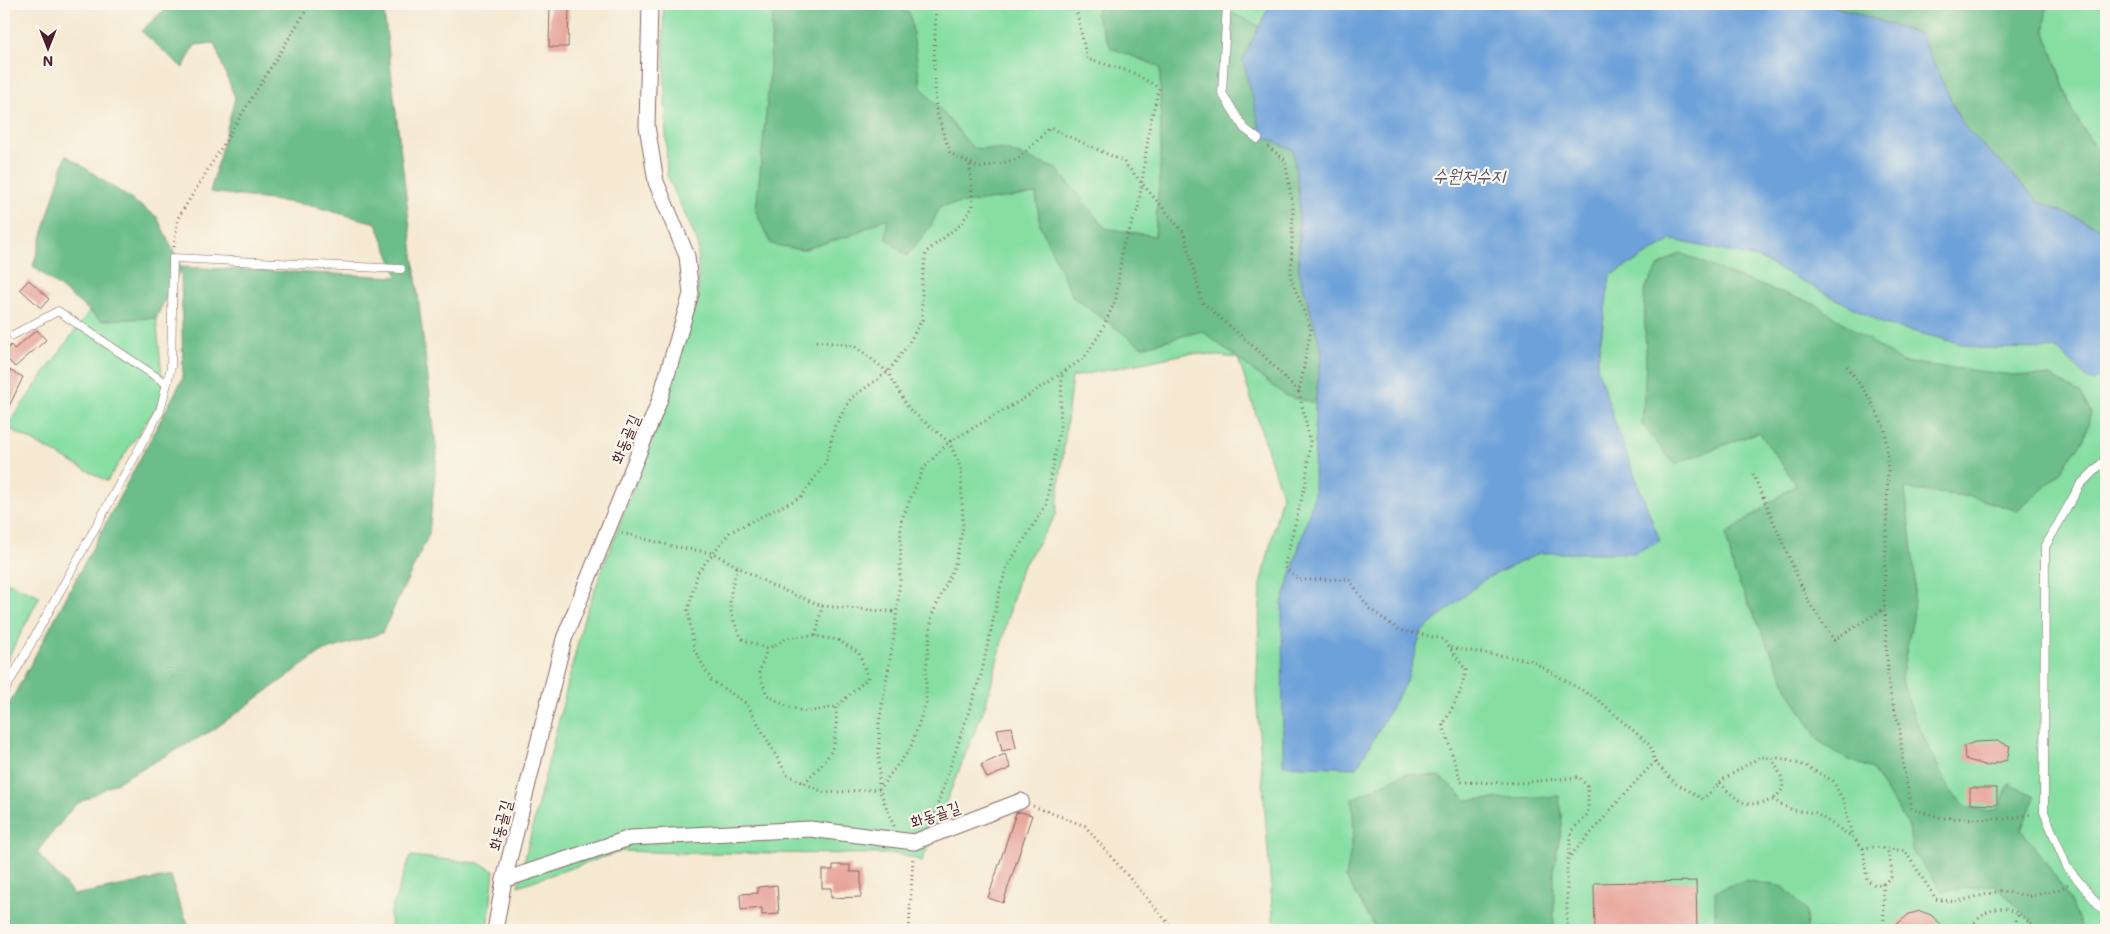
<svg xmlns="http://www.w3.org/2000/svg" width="2110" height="934" viewBox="0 0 2110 934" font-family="Mali,'Poor Story',sans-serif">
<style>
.green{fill:#86dea3;stroke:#687e67}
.forest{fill:#6cbd89;stroke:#5b6e5a}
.water{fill:#6da1d9;stroke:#5c6082}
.building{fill:#e7a59b}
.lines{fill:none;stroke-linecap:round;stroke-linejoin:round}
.service-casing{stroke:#866665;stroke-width:9}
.minor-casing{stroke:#866665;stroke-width:17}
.path{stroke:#866665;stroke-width:3;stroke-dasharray:1 4;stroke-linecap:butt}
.service{stroke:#fff;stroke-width:8}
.minor{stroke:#fff;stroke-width:15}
.labels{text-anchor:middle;stroke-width:4.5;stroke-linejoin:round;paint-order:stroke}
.street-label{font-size:16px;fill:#4a1f2b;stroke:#fbf7ec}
.water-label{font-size:18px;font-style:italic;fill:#585371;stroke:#fbf7ec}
</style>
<rect width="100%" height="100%" fill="#fbf7ec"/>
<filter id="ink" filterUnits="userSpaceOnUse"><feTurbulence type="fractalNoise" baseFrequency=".02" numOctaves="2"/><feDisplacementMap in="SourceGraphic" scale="10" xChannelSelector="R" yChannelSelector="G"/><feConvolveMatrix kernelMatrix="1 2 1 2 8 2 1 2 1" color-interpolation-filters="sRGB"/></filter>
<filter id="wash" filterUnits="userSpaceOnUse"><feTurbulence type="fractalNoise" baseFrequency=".0096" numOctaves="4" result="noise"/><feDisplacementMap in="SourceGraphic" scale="20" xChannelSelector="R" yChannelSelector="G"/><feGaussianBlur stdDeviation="1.12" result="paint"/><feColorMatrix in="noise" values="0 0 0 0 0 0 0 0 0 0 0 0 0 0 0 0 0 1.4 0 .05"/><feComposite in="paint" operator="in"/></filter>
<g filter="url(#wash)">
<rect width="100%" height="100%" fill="#f5e9d2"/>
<path class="green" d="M 663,4 L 1827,4 L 2038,201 L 2106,231 L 2106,930 L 1274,930 L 1256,693 L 1261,585 L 1282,495 L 1238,358 L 1190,353 L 1072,377 L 1056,515 L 1020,571 L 986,704 L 922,861 L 899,854 L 686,853 L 622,851 L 518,886 L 584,618 L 670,391 L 698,293 L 698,243 L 667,175 Z
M 2046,4 L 2106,4 L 2106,160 L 2102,158 L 2072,111 L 2045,32 Z
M 89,311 L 101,320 L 156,318 L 164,395 L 107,481 L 6,427 Z
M 4,581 L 40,596 L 4,666 Z
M 410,856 L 478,863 L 494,870 L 488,930 L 391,930 L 390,914 Z"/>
<path class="forest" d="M 171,4 L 383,4 L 437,454 L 429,534 L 382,633 L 321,652 L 213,730 L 75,805 L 37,852 L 74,895 L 171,876 L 178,901 L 191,930 L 4,930 L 4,714 L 183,378 L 181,268 L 156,318 L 101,320 L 33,266 L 66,155 L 157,217 L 181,267 L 398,277 L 376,223 L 308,205 L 210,192 L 235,98 L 214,43 L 195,45 L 183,68 L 141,31 Z
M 775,4 L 891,4 L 910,14 L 921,87 L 973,148 L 1006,150 L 1057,169 L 1105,228 L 1155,236 L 1161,155 L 1160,67 L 1111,48 L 1095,14 L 1101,4 L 1213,4 L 1259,26 L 1243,60 L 1293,150 L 1299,195 L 1299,271 L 1322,351 L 1315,403 L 1286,396 L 1202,331 L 1142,347 L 1073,297 L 1040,225 L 1036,194 L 940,206 L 931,226 L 907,256 L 886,238 L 887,218 L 849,236 L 801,250 L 771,244 L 756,212 L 769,83 L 772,23 Z
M 1827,4 L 2046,4 L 2045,32 L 2072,111 L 2102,158 L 2106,160 L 2106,231 L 2038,201 L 1962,124 L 1920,34 Z
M 1681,253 L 1729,274 L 1817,305 L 1902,362 L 2013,375 L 2051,376 L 2081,394 L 2091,413 L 2084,439 L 2056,477 L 2018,511 L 1973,497 L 1905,489 L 1915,576 L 1913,618 L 1901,678 L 1914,717 L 1949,789 L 1966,807 L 1985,811 L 1999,809 L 2009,784 L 2035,797 L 2021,830 C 2047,862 2068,892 2083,930 L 2040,930 L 1995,885 L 1942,891 L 1912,850 L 1909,827 L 1872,769 L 1845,758 L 1819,741 L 1790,693 L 1734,572 L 1726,535 L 1796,484 L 1759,432 L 1674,464 L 1642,425 L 1646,365 L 1644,289 L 1660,265 Z
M 1406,773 L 1440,777 L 1467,800 L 1559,796 L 1562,825 L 1554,867 L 1554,930 L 1377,930 L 1346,878 L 1354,829 L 1352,799 Z
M 1744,880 L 1784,887 L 1806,911 L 1807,930 L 1715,930 L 1715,891 Z"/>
<path class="water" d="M 1270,4 L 1827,4 L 1920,34 L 1962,124 L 2038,201 L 2106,231 L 2106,374 L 2091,382 L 2057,349 L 1977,348 L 1884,324 L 1758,258 L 1672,240 L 1610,276 L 1597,367 L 1620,437 L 1660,541 L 1635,553 L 1540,553 L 1485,579 L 1422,631 L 1407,680 L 1357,768 L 1283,765 L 1282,604 L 1314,496 L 1315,403 L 1322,351 L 1299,271 L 1299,195 L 1293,150 L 1262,136 L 1243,60 Z"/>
<g id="blocks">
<path class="building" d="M 550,4 L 569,4 L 568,47 L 549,47 Z
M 29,280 L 49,299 L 41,308 L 20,289 Z
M 37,330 L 46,340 L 15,367 L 4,356 L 4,353 L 11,345 L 14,349 Z
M 9,370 L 23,377 L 4,417 L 4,382 Z
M 1012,727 L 1016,748 L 1002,751 L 997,729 Z
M 1998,741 L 2010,746 L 2007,760 L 1987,766 L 1965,759 L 1964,746 L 1975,742 Z
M 1005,754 L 1011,768 L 987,778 L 981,765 Z
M 1970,788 L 1997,788 L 1997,805 L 1970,804 Z
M 1020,812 L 1032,815 L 1003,903 L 988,898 L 1016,813 Z
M 833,865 L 850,865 L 850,872 L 861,872 L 861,897 L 831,898 L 831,888 L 822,888 L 822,870 L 833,870 Z
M 1696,881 L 1697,930 L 1595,930 L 1594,883 Z
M 777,885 L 779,914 L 762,915 L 762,908 L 741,910 L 740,894 L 758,893 L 758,887 Z
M 1920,911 L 1931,915 L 1947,930 L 1890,930 L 1909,914 Z"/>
</g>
</g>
<g filter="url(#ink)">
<use href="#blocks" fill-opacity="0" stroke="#866665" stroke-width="1"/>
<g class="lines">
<defs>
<path id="service" d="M 1227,4 L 1222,93 L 1244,128 L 1258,139
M 13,335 L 58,311 L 167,384
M 2106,459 L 2080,485 L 2045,547 L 2044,812 L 2067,867 L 2106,914
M 4,692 L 160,411 L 171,367 L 173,258 L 401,269"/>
<path id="minor" d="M 504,880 L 630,838 L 810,829 L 914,842 L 1021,801
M 497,930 L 496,925 L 504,880 L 564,639 L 659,402 L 691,294 L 687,256 L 656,182 L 647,126 L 650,4"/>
</defs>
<use href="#service" class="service-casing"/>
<use href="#minor" class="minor-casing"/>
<path class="path" d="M 936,4 L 934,61 L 936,110 L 950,153 L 980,168 L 1018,159 L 1050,128 L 1123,161 L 1184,233 L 1202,302 L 1263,355 L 1299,392 L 1311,329 L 1291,279 L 1293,207 L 1285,160 L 1266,145
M 174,247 L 178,218 L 310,4
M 816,341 L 855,346 L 888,372 L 909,409 L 949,442 L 961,468 L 963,527 L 955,565 L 932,615 L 926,670 L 926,703 L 910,749 L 879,789 L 825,793 L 787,775 L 747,704 L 711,680 L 694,649 L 688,610 L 698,572 L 730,532 L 801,497 L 826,462 L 835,426 L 851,398 L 888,372 L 907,346 L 922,320 L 922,281 L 926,252 L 961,224 L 973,206 L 970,163
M 1847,366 L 1870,399 L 1885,429 L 1888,471 L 1884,599 L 1889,689 L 1900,730 L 1903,766 L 1912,809 L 1943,818 L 2005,819 L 2033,814
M 1299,392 L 1310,441 L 1306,482 L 1284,567 L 1299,580 L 1349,579 L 1370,609 L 1399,630 L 1443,639 L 1466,670 L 1460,693 L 1443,725 L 1461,782 L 1520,783 L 1579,777 L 1588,787 L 1588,814 L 1572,830 L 1567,867 L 1567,930
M 1753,474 L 1808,601 L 1834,640 L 1885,608
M 622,533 L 676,547 L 713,553 L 771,585 L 822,606 L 897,612
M 737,567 C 728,600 726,607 742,639 L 767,649
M 816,636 L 822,606
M 1451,648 L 1530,660 L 1597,699 L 1650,745 L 1655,762 C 1624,792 1598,827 1568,858
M 1772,758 L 1782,778 L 1783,789 L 1773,800
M 1655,762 L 1675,783 L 1703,799 L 1724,779 L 1760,757 L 1780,758 L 1806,766 L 1833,781 L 1844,802 L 1852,836 L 1863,848 L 1875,847 L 1905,851 L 1936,899 L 1955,902 L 2000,891 L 2030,896 L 2058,890 L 2068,884
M 804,783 C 833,754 838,748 836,707 L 868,678 L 859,653 L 838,640 L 816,636 L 790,637 L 767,649 L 759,673 L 767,695 L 786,706 L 806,712 L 836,707
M 1720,783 C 1741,804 1744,808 1773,800 L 1792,810 L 1815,813 L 1851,836
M 1033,806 L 1085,826 L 1174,930
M 933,818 L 981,675 L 1000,589 L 1007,567 L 1046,505 L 1060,427 L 1062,372
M 894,826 L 879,789 L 879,723 L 894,636 L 900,580 L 901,521 L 923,469 L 949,442 L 1025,398 L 1084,358 L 1101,332 L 1116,299 L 1123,245 L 1138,209 L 1150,124 L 1159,88 L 1132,72 L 1087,59 L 1075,4
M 1863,848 L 1867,880 L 1875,885 L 1883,884 L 1891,877 L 1891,865 L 1887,849
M 1883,884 L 1884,930
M 1971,927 L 1975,930
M 909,930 L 913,856
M 1968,930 C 1992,900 2012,903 2037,930
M 2012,930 L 2018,915"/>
<use href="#service" class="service"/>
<use href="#minor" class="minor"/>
</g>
</g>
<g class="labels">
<g class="street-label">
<text transform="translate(625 439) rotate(-68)" y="6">화동골길</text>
<text transform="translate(935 814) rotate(-19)" y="6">화동골길</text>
<text transform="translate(500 825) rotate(-76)" y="6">화동골길</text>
</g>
<g class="water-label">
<text x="1469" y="182">수원저수지</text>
</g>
</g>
<rect width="2110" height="934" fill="none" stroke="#fbf7ec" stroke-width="20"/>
<g transform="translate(48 48) rotate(180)" stroke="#fbf7ec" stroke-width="4" paint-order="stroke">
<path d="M0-4L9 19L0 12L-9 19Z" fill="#4a1f2b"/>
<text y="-8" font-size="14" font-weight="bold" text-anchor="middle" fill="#4a1f2b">N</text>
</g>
</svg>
